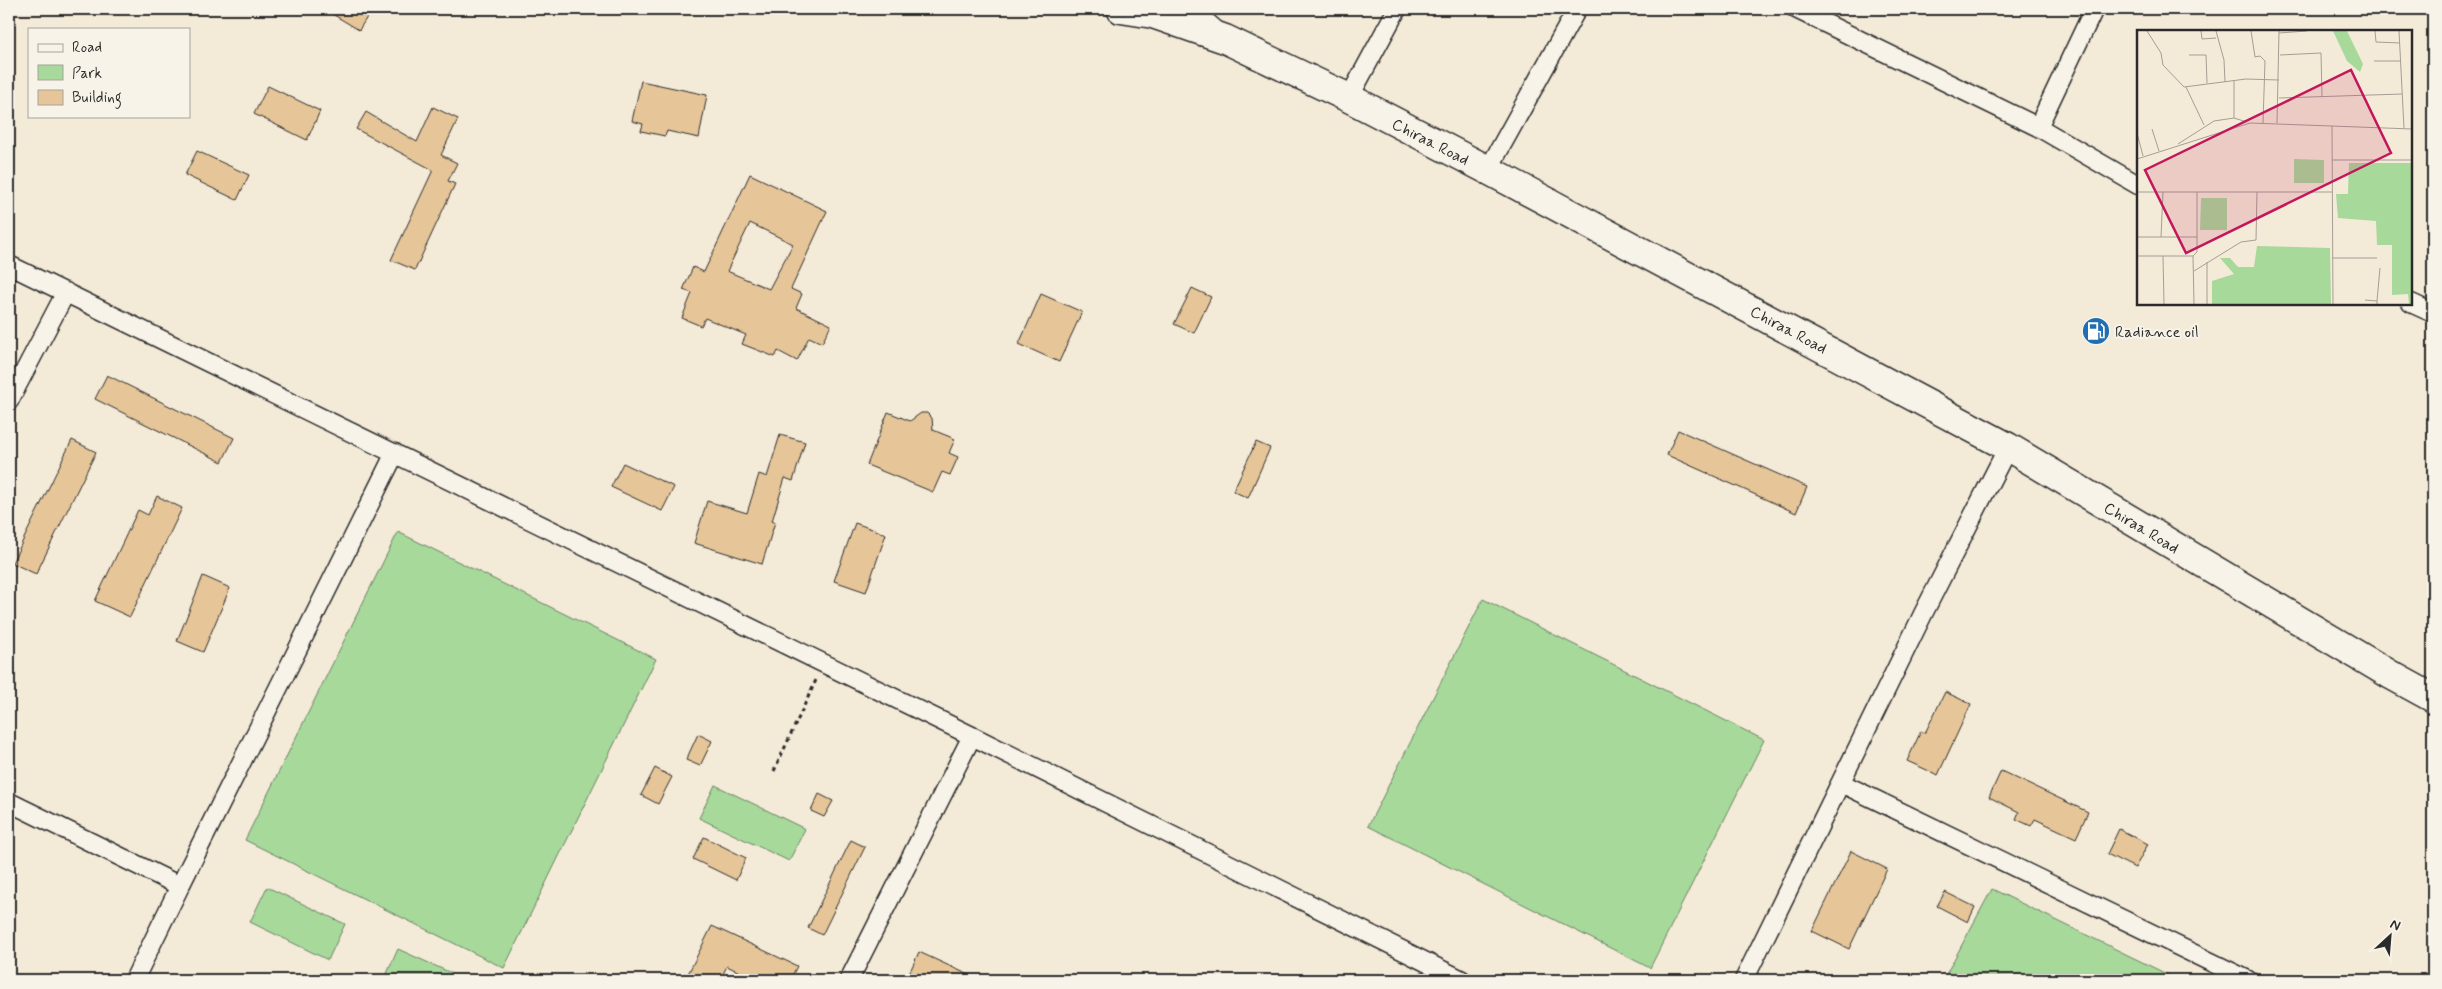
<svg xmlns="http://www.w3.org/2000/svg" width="2442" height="989" viewBox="0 0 2442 989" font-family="Mynerve,sans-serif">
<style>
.green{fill:#a7d99b;stroke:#698263}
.building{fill:#e6c698;stroke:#2b2b2b;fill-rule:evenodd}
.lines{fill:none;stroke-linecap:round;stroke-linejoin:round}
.street-casing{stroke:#2b2b2b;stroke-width:21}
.highway-casing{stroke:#2b2b2b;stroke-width:31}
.path{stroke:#2b2b2b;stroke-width:3;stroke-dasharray:4 4;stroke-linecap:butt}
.street{stroke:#f7f3e8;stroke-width:18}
.highway{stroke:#f7f3e8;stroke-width:28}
.labels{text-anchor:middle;stroke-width:4;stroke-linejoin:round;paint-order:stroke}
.street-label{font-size:16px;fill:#2b2b2b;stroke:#f7f3e8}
.poi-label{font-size:16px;fill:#2b2b2b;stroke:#f7f3e8;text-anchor:start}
.inset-road{fill:none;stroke:#a49e93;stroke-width:1}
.view{fill:#c2185b;fill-opacity:0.15;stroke:#c2185b;stroke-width:2.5}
.inset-edge{fill:none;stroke:#2b2b2b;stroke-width:2.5}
</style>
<rect width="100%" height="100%" fill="#f4ead8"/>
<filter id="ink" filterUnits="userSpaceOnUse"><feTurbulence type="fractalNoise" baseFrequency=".02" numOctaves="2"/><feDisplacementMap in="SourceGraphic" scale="10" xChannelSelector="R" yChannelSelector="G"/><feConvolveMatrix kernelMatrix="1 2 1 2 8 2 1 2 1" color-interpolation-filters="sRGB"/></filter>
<g filter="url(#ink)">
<path class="green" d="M 398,532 L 656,659 L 504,968 L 245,840 Z
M 1483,599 L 1764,740 L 1650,968 L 1368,826 Z
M 715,785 L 805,829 L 789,861 L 699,818 Z
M 267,887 L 345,924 L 328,960 L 250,922 Z
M 1992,889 L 2179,980 L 1943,980 Z
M 398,949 L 451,973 L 447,980 L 384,980 Z"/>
<path class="building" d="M 324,9 L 372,9 L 359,30 Z
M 641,81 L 707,95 L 699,138 L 667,131 L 665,136 L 641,131 L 643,124 L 632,121 Z
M 268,86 L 320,111 L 307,140 L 254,114 Z
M 433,107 L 458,119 L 441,155 L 457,163 L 448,181 L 455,184 L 415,270 L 391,260 L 433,170 L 356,129 L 366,112 L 417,142 Z
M 197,151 L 249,175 L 237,200 L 185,175 Z
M 750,174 L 827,211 L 791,289 L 802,294 L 796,308 L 831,325 L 822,343 L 809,337 L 797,361 L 778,351 L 775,357 L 742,344 L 746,335 L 705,318 L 701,326 L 682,318 L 692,293 L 683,290 L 693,267 L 704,272 ZM 750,223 L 793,244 L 769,289 L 727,271 Z
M 1192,288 L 1211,297 L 1194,333 L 1174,324 Z
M 1041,294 L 1082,312 L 1059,362 L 1019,344 Z
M 107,375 L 234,438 L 222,462 L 95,399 Z
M 888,412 L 910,421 L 921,413 L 927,413 L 932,418 L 933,430 L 955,439 L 949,453 L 958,457 L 950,475 L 942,472 L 933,492 L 867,465 Z
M 1678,430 L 1807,487 L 1796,513 L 1667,455 Z
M 780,435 L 805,442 L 793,481 L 785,478 L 772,521 L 775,522 L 762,564 L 694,543 L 707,501 L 747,513 L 759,474 L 767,477 Z
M 72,440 L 96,452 L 36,574 L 12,563 Z
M 1256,442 L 1270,448 L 1248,498 L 1233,491 Z
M 623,463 L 674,487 L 662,511 L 611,487 Z
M 157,496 L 182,508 L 130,617 L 95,601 L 138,510 L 148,515 Z
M 855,523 L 886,534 L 866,592 L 834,581 Z
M 203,576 L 230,588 L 203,652 L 177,641 Z
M 1945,692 L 1971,704 L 1938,775 L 1907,761 L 1921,731 L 1925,733 Z
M 698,734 L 712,741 L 700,766 L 686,760 Z
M 655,768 L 672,777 L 658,804 L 641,795 Z
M 2001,771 L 2088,812 L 2076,838 L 2035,819 L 2031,826 L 2016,819 L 2019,812 L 1989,797 Z
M 819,794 L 833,801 L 824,817 L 811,811 Z
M 2119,829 L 2148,844 L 2135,868 L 2107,854 Z
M 704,837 L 746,858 L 736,880 L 693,859 Z
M 851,840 L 865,847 L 822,935 L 808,928 Z
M 1851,851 L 1887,869 L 1849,949 L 1812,931 Z
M 1945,892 L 1975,907 L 1968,922 L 1937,906 Z
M 712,926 L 797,966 L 790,980 L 756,980 L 727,966 L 720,980 L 685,980 Z
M 919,952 L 980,980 L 906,980 Z"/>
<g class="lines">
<defs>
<path id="street" d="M 1192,9 L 1218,32
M 1796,9 L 2038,127 L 2138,185
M 1349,98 L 1397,9
M 2038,127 L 2094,9
M 1488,170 L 1577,9
M 9,265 L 972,736 L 1462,980
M 2411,303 L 2433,313
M 9,401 L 66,292
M 1841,783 L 2248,980
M 9,802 L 180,886 L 395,453
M 134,980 L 180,886
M 849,980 L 972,736
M 1744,980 L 1924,612 L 2008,447"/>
<path id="highway" d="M 1121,9 L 1153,14 L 1225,39 L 1349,98 L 1488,170 L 2008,447 L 2391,675 L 2433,698"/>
</defs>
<use href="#street" class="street-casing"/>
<use href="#highway" class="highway-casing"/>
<path class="path" d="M 774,771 L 816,680"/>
<use href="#street" class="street"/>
<use href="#highway" class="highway"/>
</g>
</g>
<defs>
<symbol id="fuel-disc" viewBox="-11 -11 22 22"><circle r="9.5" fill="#1f6fb2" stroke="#f7f3e8"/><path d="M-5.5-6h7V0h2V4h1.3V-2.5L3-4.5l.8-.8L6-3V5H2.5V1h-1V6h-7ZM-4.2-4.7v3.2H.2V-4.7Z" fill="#fff"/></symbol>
</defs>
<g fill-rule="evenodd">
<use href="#fuel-disc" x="2080" y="315" width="32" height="32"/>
</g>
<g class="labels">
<g class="street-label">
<text transform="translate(1431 141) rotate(27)" y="6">Chiraa Road</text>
<text transform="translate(1789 329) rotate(28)" y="6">Chiraa Road</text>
<text transform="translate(2142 527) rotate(31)" y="6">Chiraa Road</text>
</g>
<g class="poi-label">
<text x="2115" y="337">Radiance oil</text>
</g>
</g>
<g transform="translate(2137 30)">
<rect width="275" height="275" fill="#f4ead8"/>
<path d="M 196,1 L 210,1 L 226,34 L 223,42 L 210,31 ZM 157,129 L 187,130 L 187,153 L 157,153 ZM 212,133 L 275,133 L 275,274 L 272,274 L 271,264 L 255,265 L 255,215 L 240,215 L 239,191 L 201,188 L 199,164 L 211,164 ZM 64,168 L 90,168 L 90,200 L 63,200 ZM 120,216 L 193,218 L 194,274 L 75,274 L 75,251 L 97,244 L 83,228 L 93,228 L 101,237 L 117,237 Z" fill="#a7d99b"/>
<path class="inset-road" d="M 10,1 L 24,23 L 26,35 L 47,57 L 109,49 L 142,50M 64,1 L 65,9 L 79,8M 79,1 L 87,30 L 88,52M 114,1 L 118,27 L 123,26 L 128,31 L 126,93M 238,1 L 239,12 L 263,13M 262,1 L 267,98M 142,3 L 170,1M 52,25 L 69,25 L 70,53M 143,25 L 184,23 L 185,67M 237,31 L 263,31M 97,51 L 97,88M 49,57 L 67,95M 142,68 L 265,64M 140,93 L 142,1M 195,96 L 196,274M 15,99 L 22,121M 0,103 L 6,126M 41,114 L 77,91 L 97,88 L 110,92M 0,129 L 113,93 L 275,99M 195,130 L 275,130M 0,162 L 195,162M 0,207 L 60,207 L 60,162M 24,207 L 26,162M 0,226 L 56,226 L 60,222 L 60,207M 26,226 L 27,274M 56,226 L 57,274M 195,228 L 240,228M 70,232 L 70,274M 57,241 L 104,212 L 119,210 L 120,162M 228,270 L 240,271 L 240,274M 240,271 L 243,238"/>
<path class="view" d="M 214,40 L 254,123 L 49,223 L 8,140 Z"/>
<rect width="275" height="275" class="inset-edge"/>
</g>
<rect width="2442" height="989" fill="none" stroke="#f7f3e8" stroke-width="30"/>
<rect x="15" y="15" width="2412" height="959" fill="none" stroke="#2b2b2b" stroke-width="2" filter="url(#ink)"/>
<rect x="28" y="28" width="162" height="90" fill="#f7f3e8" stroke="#a5a39c"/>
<rect x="38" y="44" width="25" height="8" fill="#f7f3e8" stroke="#a5a39c"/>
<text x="72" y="52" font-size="15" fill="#2b2b2b">Road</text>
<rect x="38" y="65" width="25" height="15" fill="#a7d99b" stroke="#a5a39c"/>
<text x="72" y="78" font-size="15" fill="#2b2b2b">Park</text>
<rect x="38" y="90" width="25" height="15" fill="#e6c698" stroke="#a5a39c"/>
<text x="72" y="102" font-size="15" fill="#2b2b2b">Building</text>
<g transform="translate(2390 936) rotate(26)" stroke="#f7f3e8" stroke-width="4" paint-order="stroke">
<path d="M0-4L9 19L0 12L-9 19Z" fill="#2b2b2b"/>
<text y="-8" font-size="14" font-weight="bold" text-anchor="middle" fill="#2b2b2b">N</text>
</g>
</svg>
